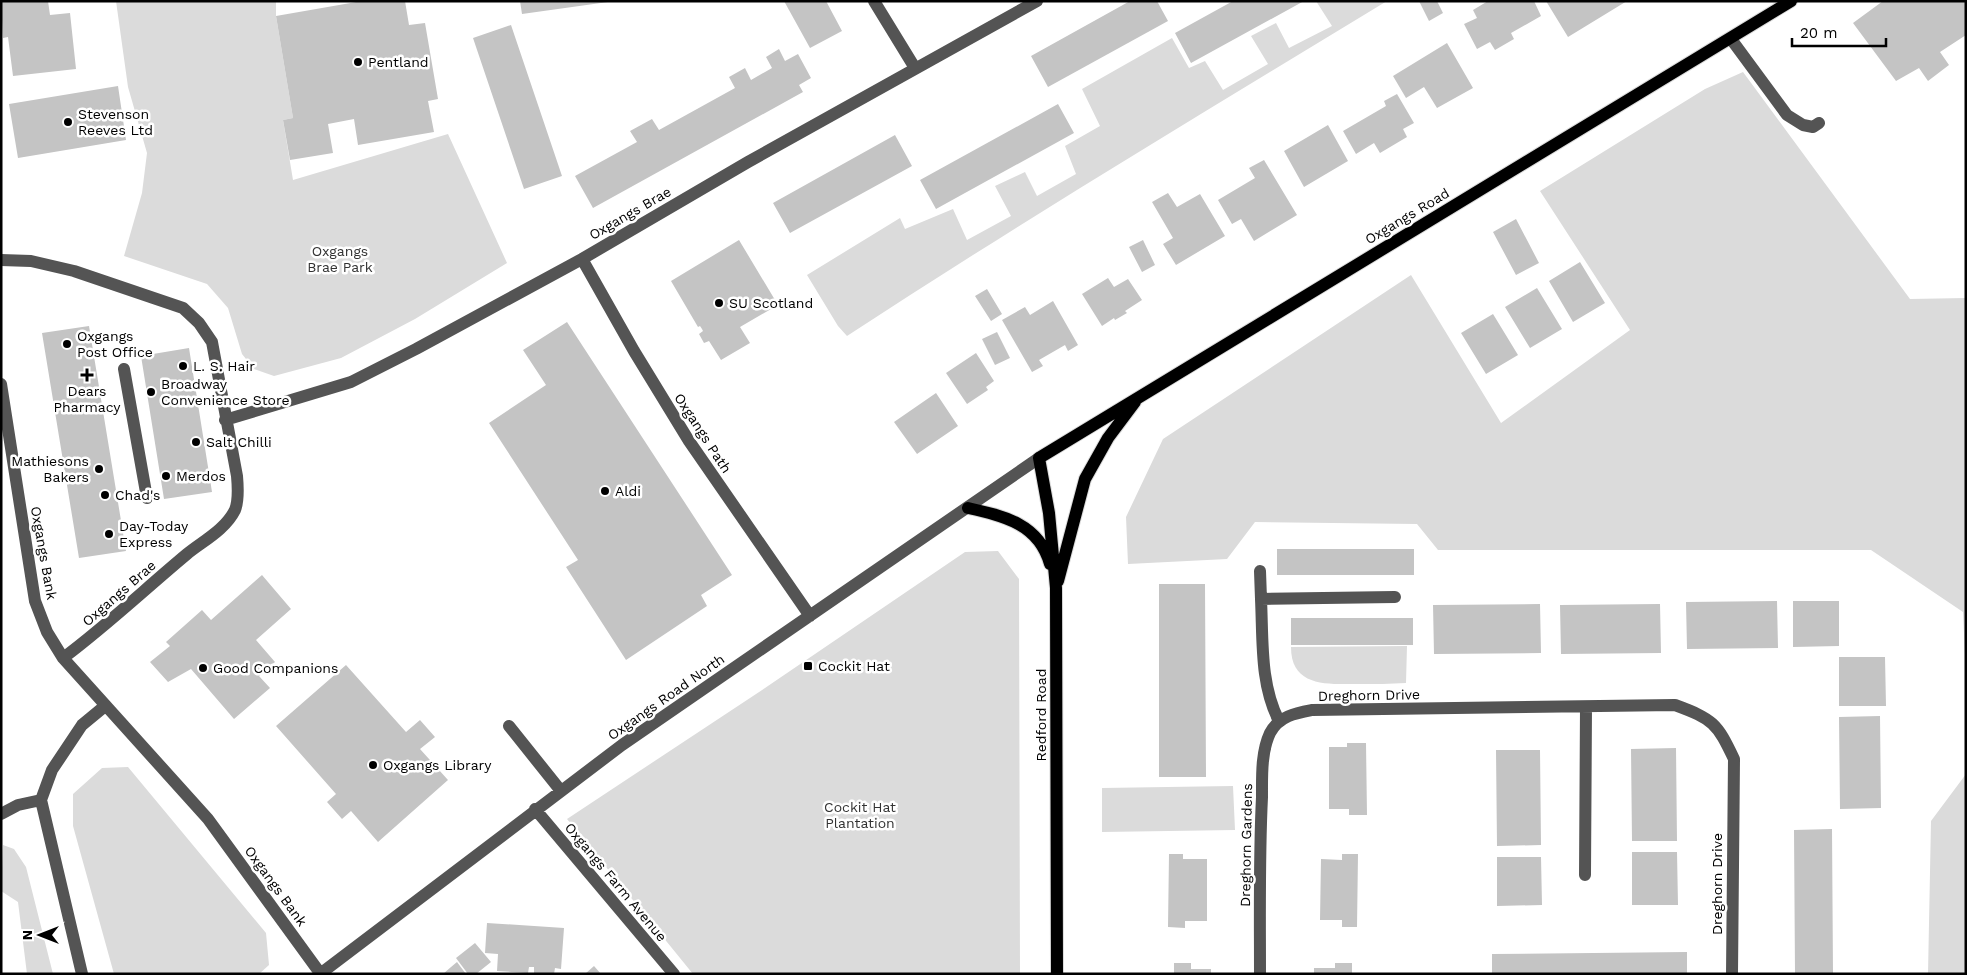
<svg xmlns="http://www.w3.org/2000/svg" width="1967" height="975" viewBox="0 0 1967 975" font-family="'Work Sans',sans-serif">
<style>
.green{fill:#dbdbdb}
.building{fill:#c4c4c4}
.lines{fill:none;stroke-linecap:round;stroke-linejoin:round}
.major-casing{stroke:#dbdbdb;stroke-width:14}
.minor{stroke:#545454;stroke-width:12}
.major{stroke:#000;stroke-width:12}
.poi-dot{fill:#000;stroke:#fff;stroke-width:2}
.labels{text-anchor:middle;stroke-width:5;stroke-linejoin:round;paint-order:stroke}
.poi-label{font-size:14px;fill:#000;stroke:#fff;text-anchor:start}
.street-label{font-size:14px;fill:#000;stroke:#fff}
.park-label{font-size:14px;fill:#323232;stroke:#fff}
</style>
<rect width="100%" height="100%" fill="#fff"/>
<path class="green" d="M 116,1 L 276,1 L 276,16 L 293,118 L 283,120 L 293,180 L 448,134 L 507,263 L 415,319 L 341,358 L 274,376 L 254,369 L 242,354 L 228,308 L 207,284 L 124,256 L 142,193 L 147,153 L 128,87 Z
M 1316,1 L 1387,1 C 1206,111 1024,220 847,336 L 838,326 L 807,275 L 900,218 L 905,229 L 953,209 L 967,240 L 1011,216 L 995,186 L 1025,172 L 1037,196 L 1076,174 L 1065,146 L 1100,126 L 1082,89 L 1172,38 L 1189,68 L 1205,61 L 1223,90 L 1268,64 L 1251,36 L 1276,23 L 1289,48 L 1332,26 Z
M 1743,72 L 1910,299 L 1966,298 L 1966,676 L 1963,612 L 1871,550 L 1438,550 L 1417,524 L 1255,522 L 1227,559 L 1128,564 L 1126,517 L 1163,439 L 1411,275 L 1501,423 L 1630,330 L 1540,191 L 1705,89 Z
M 998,551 L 1019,579 L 1020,974 L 693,974 L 567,819 L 765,688 L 965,552 Z
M 1407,646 L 1406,683 C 1390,684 1375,684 1359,684 C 1329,684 1291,688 1291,647 Z
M 128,767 L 266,933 L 269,965 L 259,974 L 114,974 L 73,826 L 73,794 L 102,768 Z
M 1966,774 L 1966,974 L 1928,974 L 1931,821 Z
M 1233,786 L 1235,830 L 1102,832 L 1102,788 Z
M 3,845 L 14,849 L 26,867 L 53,974 L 27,974 L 18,902 L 1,891 Z"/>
<path class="building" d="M 1,1 L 48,1 L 50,15 L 70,13 L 76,69 L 13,76 L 8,37 L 3,38 Z
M 362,1 L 405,1 L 409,25 L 425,23 L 438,99 L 428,101 L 434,132 L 358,145 L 354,119 L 328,124 L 333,153 L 290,160 L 283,120 L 293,118 L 276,16 Z
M 520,1 L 608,1 L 608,2 L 522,14 Z
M 784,1 L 826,1 L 842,31 L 810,48 Z
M 1130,1 L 1157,1 L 1168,21 L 1048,87 L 1031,56 Z
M 1233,1 L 1304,1 L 1191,63 L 1175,33 Z
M 1419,1 L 1437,1 L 1443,13 L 1429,21 Z
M 1488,1 L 1534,1 L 1541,16 L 1511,33 L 1514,39 L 1495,50 L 1490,42 L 1477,49 L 1464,24 L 1477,18 L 1473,10 Z
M 1546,1 L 1627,1 L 1568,37 Z
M 1883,1 L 1966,1 L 1966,35 L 1940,52 L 1949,65 L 1928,81 L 1919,68 L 1896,81 L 1853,23 Z
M 511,25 L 562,176 L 524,189 L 473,38 Z
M 1447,43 L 1473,88 L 1437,108 L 1424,87 L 1406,98 L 1393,76 Z
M 779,49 L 785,61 L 798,54 L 811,78 L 799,85 L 803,92 L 593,208 L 575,176 L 637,142 L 630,131 L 652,119 L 659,130 L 735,88 L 729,77 L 745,68 L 751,80 L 772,68 L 766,57 Z
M 118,86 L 126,140 L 18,158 L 9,104 Z
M 1397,94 L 1414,123 L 1403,129 L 1407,137 L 1380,153 L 1374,143 L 1356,154 L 1343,131 L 1386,106 L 1384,101 Z
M 1058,104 L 1074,133 L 936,209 L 920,180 Z
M 1328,125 L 1348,161 L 1304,187 L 1284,151 Z
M 895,135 L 912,166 L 790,233 L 773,203 Z
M 1264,160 L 1297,215 L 1254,241 L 1241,219 L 1232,224 L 1218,200 L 1255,178 L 1249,168 Z
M 1168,193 L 1177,207 L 1200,194 L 1225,236 L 1176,265 L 1163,244 L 1173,238 L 1152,202 Z
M 1516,219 L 1539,263 L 1516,275 L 1493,232 Z
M 739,240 L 778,305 L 740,327 L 750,343 L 721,360 L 709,341 L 704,343 L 699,334 L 703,331 L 702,329 L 700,326 L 698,327 L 671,281 Z
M 1143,240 L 1155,265 L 1142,272 L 1129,247 Z
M 1580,262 L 1605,303 L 1573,322 L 1549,281 Z
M 1108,278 L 1114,287 L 1128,279 L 1142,300 L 1125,311 L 1127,313 L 1115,320 L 1114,318 L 1102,326 L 1082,294 Z
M 1537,288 L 1562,329 L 1530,348 L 1505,307 Z
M 987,289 L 1002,314 L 991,321 L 975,296 Z
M 1053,301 L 1078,345 L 1068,351 L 1065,345 L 1039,360 L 1043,366 L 1032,372 L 1002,320 L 1025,307 L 1030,315 Z
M 1493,314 L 1518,355 L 1486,374 L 1461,333 Z
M 567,322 L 732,575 L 701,595 L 707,606 L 626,660 L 566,567 L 578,560 L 489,423 L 546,385 L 523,350 Z
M 89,326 L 126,551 L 79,558 L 42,333 Z
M 997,332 L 1010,358 L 995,365 L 982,339 Z
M 189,348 L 212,492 L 164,499 L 141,356 Z
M 976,353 L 994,381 L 986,387 L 988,390 L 967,404 L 946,373 Z
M 936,393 L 958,426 L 917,454 L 894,422 Z
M 1277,549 L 1414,549 L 1414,575 L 1277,575 Z
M 262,575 L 291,609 L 256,640 L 275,662 L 259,676 L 270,688 L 234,719 L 191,669 L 168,682 L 150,662 L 170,646 L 166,642 L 202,610 L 211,620 Z
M 1159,584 L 1205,584 L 1206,777 L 1159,777 Z
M 1777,601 L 1778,648 L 1687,649 L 1686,602 Z
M 1793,601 L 1839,601 L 1839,646 L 1793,647 Z
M 1540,604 L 1541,653 L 1434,654 L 1433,605 Z
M 1660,604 L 1661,653 L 1561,654 L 1560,605 Z
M 1291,618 L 1413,618 L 1413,645 L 1291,645 Z
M 1839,657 L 1885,657 L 1886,706 L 1839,706 Z
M 346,665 L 406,732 L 420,720 L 435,737 L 420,749 L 448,780 L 378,842 L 351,811 L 342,819 L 327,802 L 336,794 L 276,726 Z
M 1880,716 L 1881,808 L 1840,809 L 1839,717 Z
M 1347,743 L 1366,743 L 1367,815 L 1349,815 L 1349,809 L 1329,809 L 1329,747 L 1347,747 Z
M 1676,748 L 1677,841 L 1632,841 L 1631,749 Z
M 1496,750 L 1540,750 L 1541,845 L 1497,846 Z
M 1832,829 L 1833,974 L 1795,974 L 1794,830 Z
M 1632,852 L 1677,852 L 1678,905 L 1632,905 Z
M 1169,854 L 1183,854 L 1183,859 L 1207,859 L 1207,921 L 1185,921 L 1185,928 L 1168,927 Z
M 1342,854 L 1358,854 L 1357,927 L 1342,927 L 1342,920 L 1320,920 L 1321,859 L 1342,860 Z
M 1497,857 L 1541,857 L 1542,905 L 1497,906 Z
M 487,923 L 564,928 L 561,969 L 555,968 L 554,974 L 534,974 L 534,967 L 529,967 L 528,973 L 497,971 L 498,954 L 485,953 Z
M 475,943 L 491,962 L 476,974 L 468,974 L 456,958 Z
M 1687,952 L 1687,974 L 1492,974 L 1492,954 Z
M 457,962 L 466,974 L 443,974 L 451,967 Z
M 1174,963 L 1191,963 L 1191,969 L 1211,969 L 1211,974 L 1174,974 Z
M 1335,963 L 1352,963 L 1352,974 L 1314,974 L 1314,968 L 1335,968 Z
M 594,966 L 601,974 L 585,974 Z"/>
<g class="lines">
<defs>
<path id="major" d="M 968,508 C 1004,516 1039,524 1050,564
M 1058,581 L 1085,479 L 1108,438 L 1135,402
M 1057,974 L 1056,588 L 1049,513 L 1039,458 L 1791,1"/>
</defs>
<use href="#major" class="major-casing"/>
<path class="minor" d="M 874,1 L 915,68
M 1731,39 L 1787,115 L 1803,125 L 1813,127 L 1819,123
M 582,259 L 634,351 L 689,441 L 810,616
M 1,260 L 31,261 L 74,271 L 183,308 L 199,323 L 212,342 L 237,476 C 238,487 239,500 235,510 C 225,530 203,541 187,554 C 145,589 106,626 63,658
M 124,369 L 147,498
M 1,384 L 35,601 L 47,632 L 63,658 L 208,819 L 320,973
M 225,420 L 351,382 L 416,349 L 582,259 L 748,162 L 1037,1
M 1260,571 L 1261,599 L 1395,597
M 1261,599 C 1263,641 1260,684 1279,721
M 509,726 L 561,791
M 535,809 L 674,974
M 1,814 L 18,805 L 41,800
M 1585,875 L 1586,707
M 82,974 L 41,800 L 52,770 L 82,725 L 105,706
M 320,974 L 622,745 L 1039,458
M 1260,974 C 1260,915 1259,856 1262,797 C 1262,777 1261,752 1270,733 C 1279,716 1296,713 1312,710 L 1675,705 C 1713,719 1717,723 1734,759 L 1732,974"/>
<use href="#major" class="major"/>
</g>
<g class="poi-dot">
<circle cx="358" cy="62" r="5"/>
<circle cx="68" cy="122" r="5"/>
<circle cx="719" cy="303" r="5"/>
<circle cx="67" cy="344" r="5"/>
<circle cx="183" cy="366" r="5"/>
<path d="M84.5 367.5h5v5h5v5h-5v5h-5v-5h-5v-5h5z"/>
<circle cx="151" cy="392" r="5"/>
<circle cx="196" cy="442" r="5"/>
<circle cx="99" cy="469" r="5"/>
<circle cx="166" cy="476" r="5"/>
<circle cx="605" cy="491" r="5"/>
<circle cx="105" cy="495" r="5"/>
<circle cx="109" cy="534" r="5"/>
<rect x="803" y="661" width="10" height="10" rx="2.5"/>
<circle cx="203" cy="668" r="5"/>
<circle cx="373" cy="765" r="5"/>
</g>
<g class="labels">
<g class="poi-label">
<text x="368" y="67">Pentland</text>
<text x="78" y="119">Stevenson<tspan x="78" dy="16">Reeves Ltd</tspan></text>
<text x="729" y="308">SU Scotland</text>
<text x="77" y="341">Oxgangs<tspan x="77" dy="16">Post Office</tspan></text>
<text x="193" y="371">L. S. Hair</text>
<text x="161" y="389">Broadway<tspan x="161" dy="16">Convenience Store</tspan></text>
<text x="87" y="396" text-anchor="middle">Dears<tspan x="87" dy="16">Pharmacy</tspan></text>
<text x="206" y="447">Salt Chilli</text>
<text x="89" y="466" text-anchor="end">Mathiesons<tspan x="89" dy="16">Bakers</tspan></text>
<text x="176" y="481">Merdos</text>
<text x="615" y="496">Aldi</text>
<text x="115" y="500">Chad's</text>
<text x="119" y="531">Day-Today<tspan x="119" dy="16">Express</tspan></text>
<text x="818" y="671">Cockit Hat</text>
<text x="213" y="673">Good Companions</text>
<text x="383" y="770">Oxgangs Library</text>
</g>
<g class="street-label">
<text transform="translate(630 213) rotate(-30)" y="5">Oxgangs Brae</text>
<text transform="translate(1407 216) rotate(-31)" y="5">Oxgangs Road</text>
<text transform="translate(703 433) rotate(57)" y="5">Oxgangs Path</text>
<text transform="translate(44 553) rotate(80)" y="5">Oxgangs Bank</text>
<text transform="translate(119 593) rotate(-41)" y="5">Oxgangs Brae</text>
<text transform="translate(1369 695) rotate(-1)" y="5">Dreghorn Drive</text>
<text transform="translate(666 697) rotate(-35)" y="5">Oxgangs Road North</text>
<text transform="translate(1041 715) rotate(-90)" y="5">Redford Road</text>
<text transform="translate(1246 845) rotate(-89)" y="5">Dreghorn Gardens</text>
<text transform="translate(616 882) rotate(50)" y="5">Oxgangs Farm Avenue</text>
<text transform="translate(1717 884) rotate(-90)" y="5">Dreghorn Drive</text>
<text transform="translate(276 886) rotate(54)" y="5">Oxgangs Bank</text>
</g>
<g class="park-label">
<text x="340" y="256">Oxgangs<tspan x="340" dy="16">Brae Park</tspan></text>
<text x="860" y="812">Cockit Hat<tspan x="860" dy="16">Plantation</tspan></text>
</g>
</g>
<rect width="1967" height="975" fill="none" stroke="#000000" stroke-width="5"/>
<g transform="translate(40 935) rotate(270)" stroke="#ffffff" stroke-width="4" paint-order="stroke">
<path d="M0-4L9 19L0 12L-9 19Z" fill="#000000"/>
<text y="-8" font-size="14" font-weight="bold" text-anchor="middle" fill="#000000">N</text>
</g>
<path d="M1792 38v8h94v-8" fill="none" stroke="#000000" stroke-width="2.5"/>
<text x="1800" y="38" font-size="15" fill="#000000" stroke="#ffffff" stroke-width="4" paint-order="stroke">20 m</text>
</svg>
